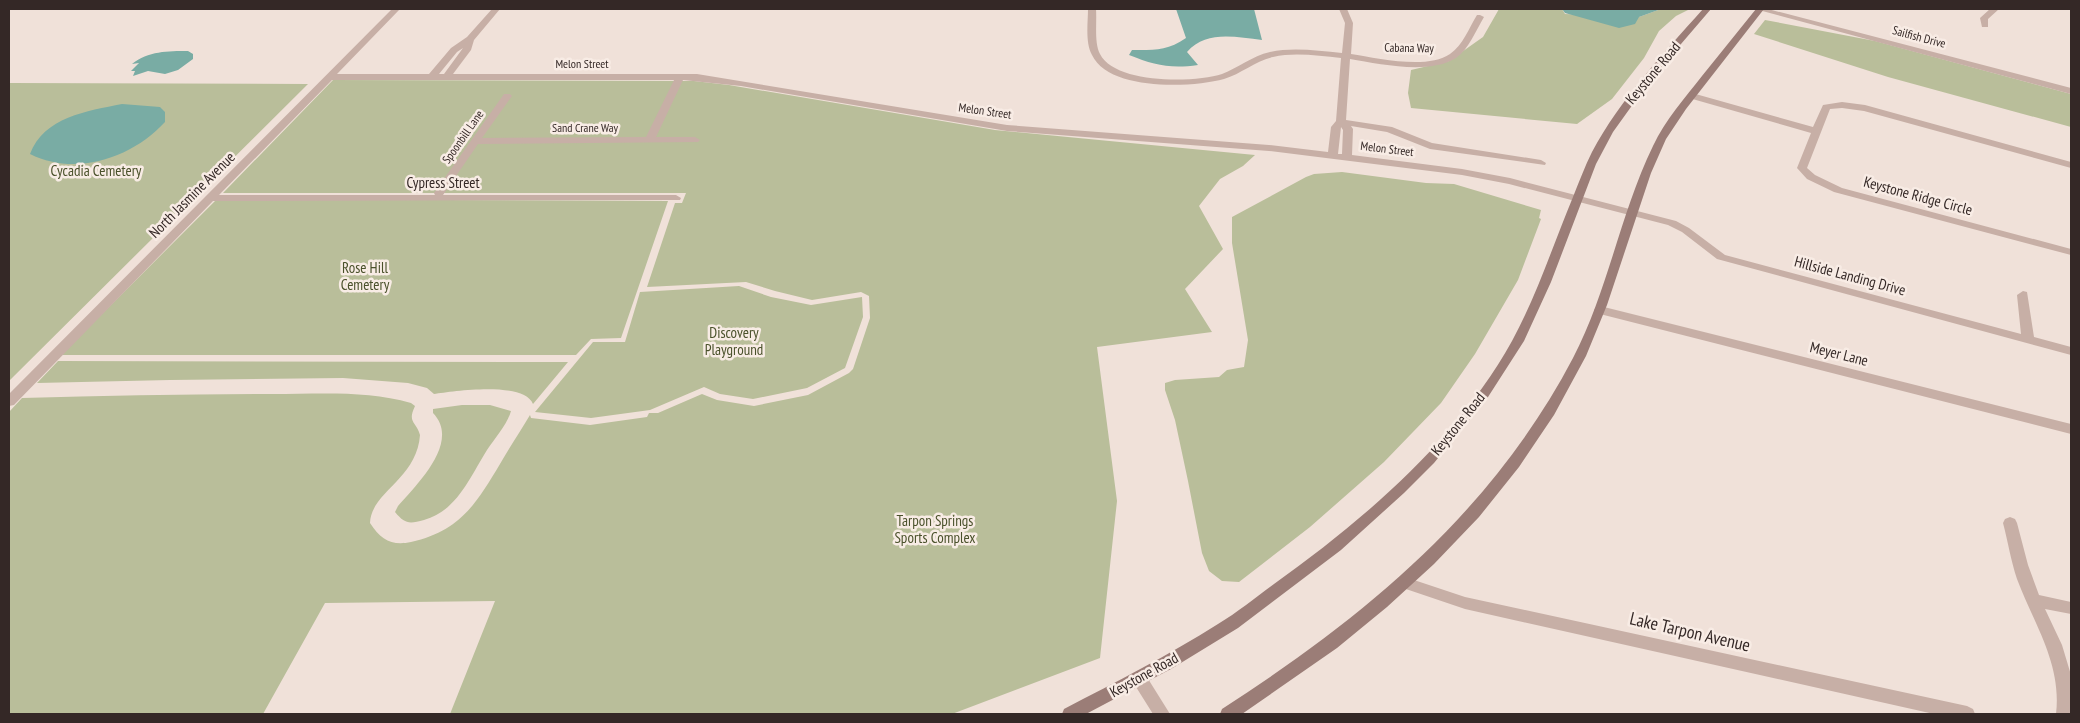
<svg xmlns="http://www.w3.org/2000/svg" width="2080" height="723" viewBox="0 0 2080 723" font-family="'PT Sans Narrow',sans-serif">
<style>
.green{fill:#b9be9a}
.water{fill:#79aca4}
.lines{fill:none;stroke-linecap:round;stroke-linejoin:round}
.minor{fill:#c7afa6;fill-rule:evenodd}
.secondary{fill:#9b7d77;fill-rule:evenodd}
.labels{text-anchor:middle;stroke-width:5;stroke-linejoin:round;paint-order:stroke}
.far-street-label{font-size:12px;fill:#342826;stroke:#f8ece5}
.street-label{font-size:15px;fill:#342826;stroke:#f8ece5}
.park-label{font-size:15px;fill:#4a512b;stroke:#f8ece5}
.near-street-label{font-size:18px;fill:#342826;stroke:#f8ece5}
</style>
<rect width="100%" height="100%" fill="#f0e1d9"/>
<path class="green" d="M 1499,9 L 1562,9 L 1565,14 L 1639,17 L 1661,9 L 1690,9 L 1676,16 L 1659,31 L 1644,58 L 1612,99 L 1577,124 L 1411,108 L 1408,93 L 1411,70 L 1449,61 L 1483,37 Z
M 1765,20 L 1875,41 L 2071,94 L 2071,127 L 1888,77 L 1754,34 Z
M 333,80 L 694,81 L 729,85 L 995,130 L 1255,155 L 1243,166 L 1220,179 L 1199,206 L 1223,249 L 1185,289 L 1212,332 L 1097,347 L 1117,501 L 1100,658 L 952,714 L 450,714 L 495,601 L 325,603 L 263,714 L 9,714 L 9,412 L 22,398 C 105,396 189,394 272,394 C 318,394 367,390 411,403 L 415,406 C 407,423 416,421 420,435 C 417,479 371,492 370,523 C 381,540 392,546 411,542 C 460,531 476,504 500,464 C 509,448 520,432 530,415 L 531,418 L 590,425 L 647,417 L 649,413 L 658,413 L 702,394 L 717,400 L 754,406 L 808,395 L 849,373 L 853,369 L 870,318 L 869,296 L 861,292 L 812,300 L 775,291 L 746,282 L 647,287 L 675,203 L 682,203 L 686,193 L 223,193 Z
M 9,83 L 308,84 L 9,381 Z
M 1342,172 L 1426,183 L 1454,184 L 1541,210 L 1539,218 L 1541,219 L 1518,280 L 1475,354 L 1441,403 L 1384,462 L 1310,527 L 1239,582 L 1222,581 L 1209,571 L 1202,553 L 1188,481 L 1175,420 L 1165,390 L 1165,383 L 1175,380 L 1219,377 L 1227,370 L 1244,367 L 1248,340 L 1232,243 L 1232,217 L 1306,177 L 1314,174 Z
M 217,199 L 668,201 L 621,338 L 591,339 L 576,355 L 61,355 Z
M 739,286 L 771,297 L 811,305 L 862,297 L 863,317 L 845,368 L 807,388 L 753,399 L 720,394 L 704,387 L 650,410 L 591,418 L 535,412 L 593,342 L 625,342 L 640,292 Z
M 58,361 L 568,362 L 533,404 C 524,381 454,391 434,394 L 427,388 L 408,383 L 343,378 L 170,380 L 37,383 Z
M 462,405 L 490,405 L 511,411 C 507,425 495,438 487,450 C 470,477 457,511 424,520 C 409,524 405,524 395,512 L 398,506 C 417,484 461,442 433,413 L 433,409 Z"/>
<path class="water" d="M 1176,9 L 1254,9 L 1262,40 C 1235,37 1206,30 1187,52 L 1198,65 C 1170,69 1154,65 1129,55 L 1132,50 C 1154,50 1167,51 1186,38 Z
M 1562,9 L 1661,9 L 1639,17 L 1635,24 L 1619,28 L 1565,13 Z
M 188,51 L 193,54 L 193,59 L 178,70 L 165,74 L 148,71 L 133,76 L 135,71 L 131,71 L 139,63 L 132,64 C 148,51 168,51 188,51 Z
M 122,104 L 160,107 L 165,112 L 165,122 C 132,158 76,177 30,154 C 44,117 87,111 122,104 Z"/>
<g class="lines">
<path class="minor" d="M 392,9 L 400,9 L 337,74 L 429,74 L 451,48 L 467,37 L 492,9 L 500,9 L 474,40 L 471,50 L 453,74 L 697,74 L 1007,125 L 1269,145 L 1328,152 L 1331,127 L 1336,121 L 1341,58 C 1319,56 1295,52 1273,57 C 1255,61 1241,74 1224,79 C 1191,88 1109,91 1092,55 C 1085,42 1088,23 1088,9 L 1096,9 C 1097,23 1094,42 1100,54 C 1115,84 1194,83 1222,74 C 1238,68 1252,56 1270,52 C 1294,47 1318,51 1342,53 L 1345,23 L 1339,9 L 1347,9 L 1353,23 L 1351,54 C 1377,58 1427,70 1450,54 C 1463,45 1469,28 1477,15 L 1480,15 L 1484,17 C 1476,30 1469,49 1456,58 C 1429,75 1380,64 1350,59 L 1346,120 L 1392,127 L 1432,143 L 1541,160 L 1546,163 L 1545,165 L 1430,149 L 1387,132 L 1351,126 L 1353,129 L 1352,155 L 1462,169 L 1510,178 L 1676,221 L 1689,228 L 1725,255 L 2021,334 L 2017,295 L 2023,291 L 2027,292 L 2034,337 L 2071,347 L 2071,355 L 1717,259 L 1682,232 L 1668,225 L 1509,184 L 1462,175 L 1269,151 L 1007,131 L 741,86 L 683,80 L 656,137 L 695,137 L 700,140 L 698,142 L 478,144 L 443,195 L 676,195 L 681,198 L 680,200 L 213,201 L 14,405 L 9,406 L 9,394 ZM 463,48 L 444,74 L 439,74 L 457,52 ZM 332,80 L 674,80 L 646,137 L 482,138 L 512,96 L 510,94 L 504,94 L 434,193 L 435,195 L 219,195 ZM 1341,127 L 1343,130 L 1342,154 L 1338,154 Z
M 1755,9 L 1768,9 L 2071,88 L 2071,94 Z
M 1990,9 L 1999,9 L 1988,19 L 1988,27 L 1982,27 L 1980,18 Z
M 1692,93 L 1813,127 L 1823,105 L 1842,102 L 1865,105 L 2071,162 L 2071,168 L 1864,111 L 1842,108 L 1830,109 L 1807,168 L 1815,175 L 1842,188 L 2071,249 L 2071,255 L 1834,192 L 1807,179 L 1797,168 L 1811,133 L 1689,98 L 1689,94 Z
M 1600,306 L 2071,424 L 2071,434 L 1596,313 L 1594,310 L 1596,307 Z
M 2010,517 L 2015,519 L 2017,523 L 2028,565 L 2039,595 L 2071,602 L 2071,614 L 2045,609 L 2062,645 L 2071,675 L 2071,714 L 2056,714 C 2062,664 2034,624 2017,579 C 2011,561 2008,542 2003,523 L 2005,519 Z
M 1405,577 L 1465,597 L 1967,706 L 1973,709 L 1975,714 L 1934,714 L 1465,609 L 1400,587 L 1397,583 L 1400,579 Z
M 1139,672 L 1145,674 L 1170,714 L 1153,714 L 1131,679 L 1133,674 Z"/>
<path class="secondary" d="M 1703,9 L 1711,9 L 1651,79 L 1613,132 L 1596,164 L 1551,282 L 1524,341 L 1488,397 L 1434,463 L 1404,493 L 1341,550 L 1238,628 L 1171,669 L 1086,714 L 1062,714 L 1064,709 C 1116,682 1169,655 1218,624 C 1238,612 1256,597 1274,584 C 1365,519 1457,440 1512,341 C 1537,295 1553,245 1573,197 C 1579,182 1585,166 1592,152 C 1621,98 1663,54 1703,9 Z
M 1756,9 L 1764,9 L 1686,109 L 1666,139 L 1651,173 L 1607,305 L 1586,356 L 1554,415 L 1519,467 L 1479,517 L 1434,564 L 1387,607 L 1337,648 L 1242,714 L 1220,714 L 1222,709 C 1366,616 1492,512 1573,358 C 1608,291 1620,214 1653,146 C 1665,120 1685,98 1702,76 C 1720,54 1738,31 1756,9 Z"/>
</g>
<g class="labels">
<g class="far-street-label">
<text transform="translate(1919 37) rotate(15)" y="4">Sailfish Drive</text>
<text transform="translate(1409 48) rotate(1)" y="4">Cabana Way</text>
<text x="582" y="68">Melon Street</text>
<text transform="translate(985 111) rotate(8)" y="4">Melon Street</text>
<text x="585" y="132">Sand Crane Way</text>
<text transform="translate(463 137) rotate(-55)" y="4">Spoonbill Lane</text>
<text transform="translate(1387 149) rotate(7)" y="4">Melon Street</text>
</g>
<g class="street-label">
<text transform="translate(1653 73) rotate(-50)" y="5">Keystone Road</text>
<text x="443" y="188">Cypress Street</text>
<text transform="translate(192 195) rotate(-45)" y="5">North Jasmine Avenue</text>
<text transform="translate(1918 196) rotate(15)" y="5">Keystone Ridge Circle</text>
<text transform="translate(1850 276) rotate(15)" y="5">Hillside Landing Drive</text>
<text transform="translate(1839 354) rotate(14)" y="5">Meyer Lane</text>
<text transform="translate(1458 424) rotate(-51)" y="5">Keystone Road</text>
<text transform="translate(1144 675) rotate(-29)" y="5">Keystone Road</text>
</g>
<g class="park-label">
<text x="96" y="176">Cycadia Cemetery</text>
<text x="365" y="273">Rose Hill<tspan x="365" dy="17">Cemetery</tspan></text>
<text x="734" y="338">Discovery<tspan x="734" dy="17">Playground</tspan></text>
<text x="935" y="526">Tarpon Springs<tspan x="935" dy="17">Sports Complex</tspan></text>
</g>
<g class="near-street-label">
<text transform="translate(1690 632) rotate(13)" y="6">Lake Tarpon Avenue</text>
</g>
</g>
<rect width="2080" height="723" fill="none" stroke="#342826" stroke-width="20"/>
</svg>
